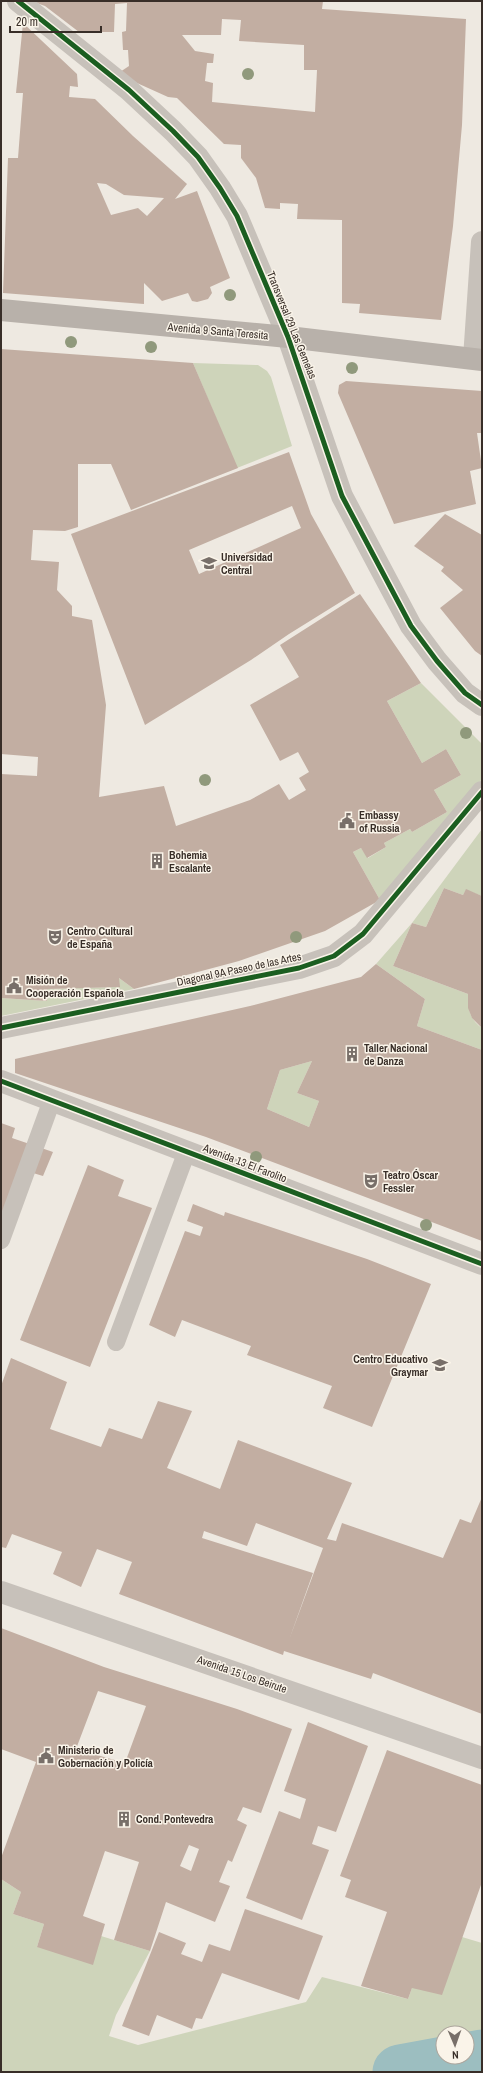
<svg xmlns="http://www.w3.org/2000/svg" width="483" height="2073" viewBox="0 0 483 2073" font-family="'Archivo Narrow',sans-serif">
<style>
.green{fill:#ced4ba;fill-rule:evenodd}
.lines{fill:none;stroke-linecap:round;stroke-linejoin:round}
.river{stroke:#9cbec0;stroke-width:55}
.building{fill:#c2aea2;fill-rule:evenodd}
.lane{stroke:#c7c1ba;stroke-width:18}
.street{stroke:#c7c1ba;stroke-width:22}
.secondary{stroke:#b8b1aa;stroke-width:22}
.cycleway-casing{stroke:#faf4e9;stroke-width:8}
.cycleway{stroke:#1b5e20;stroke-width:5}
.tree{fill:#90997c}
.labels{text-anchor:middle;stroke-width:3;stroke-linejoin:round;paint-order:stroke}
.street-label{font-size:11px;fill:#382e28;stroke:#faf4e9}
.poi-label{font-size:11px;font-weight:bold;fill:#382e28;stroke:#faf4e9;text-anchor:start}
</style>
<rect width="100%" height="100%" fill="#eee9e1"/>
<path class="green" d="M 193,363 L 258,365 L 267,371 L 271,377 L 292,446 L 237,468 Z
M 421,683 L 482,744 L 482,779 L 380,900 L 353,852 L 361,848 L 368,858 L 386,847 L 384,843 L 410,829 L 412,832 L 447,812 L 434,790 L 461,775 L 446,749 L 422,763 L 387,701 Z
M 482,829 L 482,896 L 466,890 L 463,895 L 444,888 L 426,927 L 412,923 L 393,966 L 468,994 C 468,1008 469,1019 482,1028 L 482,1050 L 417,1026 L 425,999 L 376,964 L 412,923 Z
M 119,978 L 134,989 L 1,1016 L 1,998 L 47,1001 L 48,989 L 119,987 Z
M 312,1061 L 297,1093 L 319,1101 L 309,1127 L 267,1109 L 280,1070 Z
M 1,1879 L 21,1892 L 13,1914 L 44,1924 L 37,1947 L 101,1936 L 150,1951 L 116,2015 L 109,2036 L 138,2045 L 306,2002 L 322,1977 L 408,1999 L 412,1988 L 462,1937 L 482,1943 L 482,2072 L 1,2072 ZM 443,2033 L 467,2033 L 467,2057 L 443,2057 Z"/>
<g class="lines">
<path class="river" d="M 400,2072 L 482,2057"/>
</g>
<path class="building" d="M 31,1 L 323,1 L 322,9 L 466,19 L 462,125 L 453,226 L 441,320 L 359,313 L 360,304 L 342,303 L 342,220 L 297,219 L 298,204 L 280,203 L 280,209 L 265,208 L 256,178 L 241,158 L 241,145 L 224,144 L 177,98 L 168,97 L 117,74 L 129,66 L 128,50 L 123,50 L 122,32 L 126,31 L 127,3 L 115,4 L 114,32 L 79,32 L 45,6 ZM 222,19 L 241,20 L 239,41 L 304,45 L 304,70 L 317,70 L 315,112 L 212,102 L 213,83 L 205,81 L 207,63 L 213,63 L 214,54 L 195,51 L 182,35 L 221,35 Z
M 23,23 L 77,74 L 78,87 L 70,86 L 69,97 L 95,99 L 133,136 L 187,184 L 175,199 L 197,191 L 230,278 L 210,287 L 212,293 L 208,299 L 197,302 L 192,301 L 188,293 L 162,301 L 144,283 L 144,304 L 3,293 L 8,158 L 18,158 L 23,93 L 16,93 ZM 97,183 L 106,184 L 124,195 L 164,198 L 147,216 L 138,208 L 111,215 Z
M 1,349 L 193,363 L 238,468 L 131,510 L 111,464 L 78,464 L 78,527 L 65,531 L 33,530 L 31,560 L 59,562 L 57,590 L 72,606 L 72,616 L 92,620 L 106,705 L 99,797 L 164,786 L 176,826 L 250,800 L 279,784 L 289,800 L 306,790 L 299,778 L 309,772 L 298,752 L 280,761 L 250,705 L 299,677 L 280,645 L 360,594 L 421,683 L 387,701 L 422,763 L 446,749 L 461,775 L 434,790 L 447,812 L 412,832 L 410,829 L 384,843 L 386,847 L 367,858 L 361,848 L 353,852 L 380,900 L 325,931 L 239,961 L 134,989 L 119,978 L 120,987 L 48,989 L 47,1001 L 1,998 L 1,774 L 37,776 L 38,757 L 1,754 Z
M 346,381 L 482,391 L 482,433 L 477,433 L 482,468 L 470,471 L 476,504 L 394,524 L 338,393 L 339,385 Z
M 289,452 L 311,514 L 355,593 L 289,634 L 251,660 L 145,725 L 71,534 ZM 292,506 L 301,528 L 199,574 L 189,550 Z
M 445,514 L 482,535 L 482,656 L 475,651 L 440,608 L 463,590 L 441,571 L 444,567 L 414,546 Z
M 444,888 L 463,895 L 466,889 L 482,896 L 482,1028 L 472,1018 L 468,1008 L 468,994 L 393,966 L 412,923 L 426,927 Z
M 376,964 L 425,999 L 417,1026 L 482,1050 L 482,1241 L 206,1137 L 15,1073 L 15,1059 L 250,1006 L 361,977 ZM 312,1061 L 297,1093 L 319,1101 L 309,1127 L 267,1109 L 280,1070 Z
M 1,1123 L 15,1128 L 12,1138 L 53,1152 L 43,1176 L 23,1170 L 1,1228 Z
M 88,1165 L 124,1180 L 118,1196 L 152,1208 L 90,1367 L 20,1340 Z
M 193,1204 L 224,1216 L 225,1212 L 367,1259 L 431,1284 L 372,1427 L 323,1408 L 332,1386 L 247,1355 L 251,1346 L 182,1320 L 175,1337 L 149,1325 L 185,1231 L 200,1236 L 203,1227 L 187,1221 Z
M 11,1358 L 67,1382 L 50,1429 L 101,1447 L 109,1428 L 142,1439 L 158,1401 L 192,1411 L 167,1468 L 220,1489 L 238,1440 L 352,1483 L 327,1539 L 336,1541 L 342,1523 L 443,1558 L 460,1519 L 471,1523 L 482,1497 L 482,1714 L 373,1673 L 371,1679 L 284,1651 L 283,1655 L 119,1594 L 132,1562 L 97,1549 L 81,1587 L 53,1574 L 62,1552 L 12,1534 L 6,1548 L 1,1547 L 1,1386 ZM 256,1523 L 323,1548 L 289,1640 L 313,1573 L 202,1538 L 204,1531 L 247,1546 Z
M 1,1628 L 104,1667 L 237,1709 L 292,1729 L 261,1813 L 243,1807 L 237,1820 L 247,1825 L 232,1862 L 228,1860 L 219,1882 L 230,1886 L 215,1922 L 166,1902 L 150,1951 L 114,1940 L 139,1862 L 105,1851 L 83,1916 L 105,1924 L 93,1965 L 37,1947 L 44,1924 L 13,1914 L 21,1892 L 1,1879 L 1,1858 L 36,1762 L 1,1749 ZM 98,1691 L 146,1706 L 125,1763 L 76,1749 ZM 189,1845 L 199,1849 L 191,1871 L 180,1866 Z
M 308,1722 L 368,1746 L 336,1832 L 318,1826 L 312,1844 L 329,1850 L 302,1920 L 246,1898 L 279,1811 L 300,1819 L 306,1799 L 284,1791 Z
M 387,1750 L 482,1785 L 482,1882 L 442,1995 L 412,1988 L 408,1999 L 361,1986 L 387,1912 L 345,1897 L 351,1880 L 340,1876 Z
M 245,1909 L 323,1936 L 299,2000 L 222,1973 L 202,2019 L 196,2018 L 192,2029 L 157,2015 L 149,2036 L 122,2026 L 159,1932 L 186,1943 L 181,1954 L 202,1962 L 209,1944 L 230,1951 Z"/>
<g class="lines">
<path class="lane" d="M 1,1240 L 52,1100
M 116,1342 L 187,1151"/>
<path class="street" d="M 18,1 L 129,90 L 173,131 L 198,157 L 220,188 L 237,216 L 288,337 L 342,496 L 411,626 L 437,661 L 465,693 L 482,705
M 474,358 L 482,242
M 1,1028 L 299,968 L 334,956 L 363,934 L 482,792
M 1,1081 L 482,1264
M 1,1592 L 482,1758"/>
<path class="secondary" d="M 1,310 L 288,337 L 482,360"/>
<defs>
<path id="cycleway" d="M 18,1 L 129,90 L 173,131 L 198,157 L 220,188 L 237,216 L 288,337 L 342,496 L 411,626 L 437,661 L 465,693 L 482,705
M 1,1028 L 299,968 L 334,956 L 363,934 L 482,792
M 1,1081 L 482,1264"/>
</defs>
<use href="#cycleway" class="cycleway-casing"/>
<use href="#cycleway" class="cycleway"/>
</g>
<g class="tree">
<circle cx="248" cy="74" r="6"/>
<circle cx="230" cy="295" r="6"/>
<circle cx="71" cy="342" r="6"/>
<circle cx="151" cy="347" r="6"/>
<circle cx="352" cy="368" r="6"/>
<circle cx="466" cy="733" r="6"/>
<circle cx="205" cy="780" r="6"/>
<circle cx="296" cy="937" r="6"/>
<circle cx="256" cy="1157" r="6"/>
<circle cx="426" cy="1225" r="6"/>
</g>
<defs>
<symbol id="university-bare" viewBox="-9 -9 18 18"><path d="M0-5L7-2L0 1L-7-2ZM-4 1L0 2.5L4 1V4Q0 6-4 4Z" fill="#786f69" stroke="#faf4e9" stroke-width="2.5" paint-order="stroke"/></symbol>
<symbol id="civic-bare" viewBox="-9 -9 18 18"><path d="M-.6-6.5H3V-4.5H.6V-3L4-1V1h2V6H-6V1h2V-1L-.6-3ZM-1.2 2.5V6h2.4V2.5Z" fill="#786f69" stroke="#faf4e9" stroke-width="2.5" paint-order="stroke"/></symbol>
<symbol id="building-bare" viewBox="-9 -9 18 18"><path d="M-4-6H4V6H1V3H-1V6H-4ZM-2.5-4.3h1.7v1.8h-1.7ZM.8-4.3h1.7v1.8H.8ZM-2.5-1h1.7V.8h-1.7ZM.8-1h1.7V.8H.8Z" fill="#786f69" stroke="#faf4e9" stroke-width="2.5" paint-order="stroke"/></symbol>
<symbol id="theatre-bare" viewBox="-9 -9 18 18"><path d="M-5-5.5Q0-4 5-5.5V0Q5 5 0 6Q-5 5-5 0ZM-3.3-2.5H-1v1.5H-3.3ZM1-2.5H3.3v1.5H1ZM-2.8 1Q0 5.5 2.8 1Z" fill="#786f69" stroke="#faf4e9" stroke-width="2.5" paint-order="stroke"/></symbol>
<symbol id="school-bare" viewBox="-9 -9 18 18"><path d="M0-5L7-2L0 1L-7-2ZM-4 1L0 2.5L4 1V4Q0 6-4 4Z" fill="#786f69" stroke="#faf4e9" stroke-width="2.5" paint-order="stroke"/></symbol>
</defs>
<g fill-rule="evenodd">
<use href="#university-bare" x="198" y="552" width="22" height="22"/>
<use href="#civic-bare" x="336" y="810" width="22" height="22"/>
<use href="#building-bare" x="146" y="850" width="22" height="22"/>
<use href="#theatre-bare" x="44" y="926" width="22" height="22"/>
<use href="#civic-bare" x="3" y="975" width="22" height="22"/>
<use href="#building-bare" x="341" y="1043" width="22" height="22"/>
<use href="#theatre-bare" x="360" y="1170" width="22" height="22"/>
<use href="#school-bare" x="429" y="1354" width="22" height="22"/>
<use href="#civic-bare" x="35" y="1745" width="22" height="22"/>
<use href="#building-bare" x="113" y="1808" width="22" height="22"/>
</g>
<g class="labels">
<g class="street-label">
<text transform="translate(292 325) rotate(68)" y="4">Transversal 29 Las Gemelas</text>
<text transform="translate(218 331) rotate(5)" y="4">Avenida 9 Santa Teresita</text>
<text transform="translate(239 969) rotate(-12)" y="4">Diagonal 9A Paseo de las Artes</text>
<text transform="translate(245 1163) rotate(21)" y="4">Avenida 13 El Farolito</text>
<text transform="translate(242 1674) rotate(19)" y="4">Avenida 15 Los Beirute</text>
</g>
<g class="poi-label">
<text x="221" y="561">Universidad<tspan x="221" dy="13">Central</tspan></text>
<text x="359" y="819">Embassy<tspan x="359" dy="13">of Russia</tspan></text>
<text x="169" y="859">Bohemia<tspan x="169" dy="13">Escalante</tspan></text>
<text x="67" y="935">Centro Cultural<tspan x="67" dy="13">de España</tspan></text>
<text x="26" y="984">Misión de<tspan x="26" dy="13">Cooperación Española</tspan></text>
<text x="364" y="1052">Taller Nacional<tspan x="364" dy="13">de Danza</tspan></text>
<text x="383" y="1179">Teatro Óscar<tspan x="383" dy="13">Fessler</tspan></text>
<text x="428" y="1363" text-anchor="end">Centro Educativo<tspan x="428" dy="13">Graymar</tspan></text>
<text x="58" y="1754">Ministerio de<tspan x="58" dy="13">Gobernación y Policía</tspan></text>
<text x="136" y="1823">Cond. Pontevedra</text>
</g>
</g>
<rect width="483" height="2073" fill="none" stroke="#382e28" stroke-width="4"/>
<g transform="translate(455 2045) rotate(178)"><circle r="19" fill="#faf4e9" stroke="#aca59c"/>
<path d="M0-3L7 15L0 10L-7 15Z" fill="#786f69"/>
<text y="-6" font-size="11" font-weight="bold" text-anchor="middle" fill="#382e28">N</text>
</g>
<path d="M10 26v6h91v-6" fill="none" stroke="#382e28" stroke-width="2"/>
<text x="16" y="26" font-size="12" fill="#382e28" stroke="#faf4e9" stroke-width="3" paint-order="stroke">20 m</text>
</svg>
